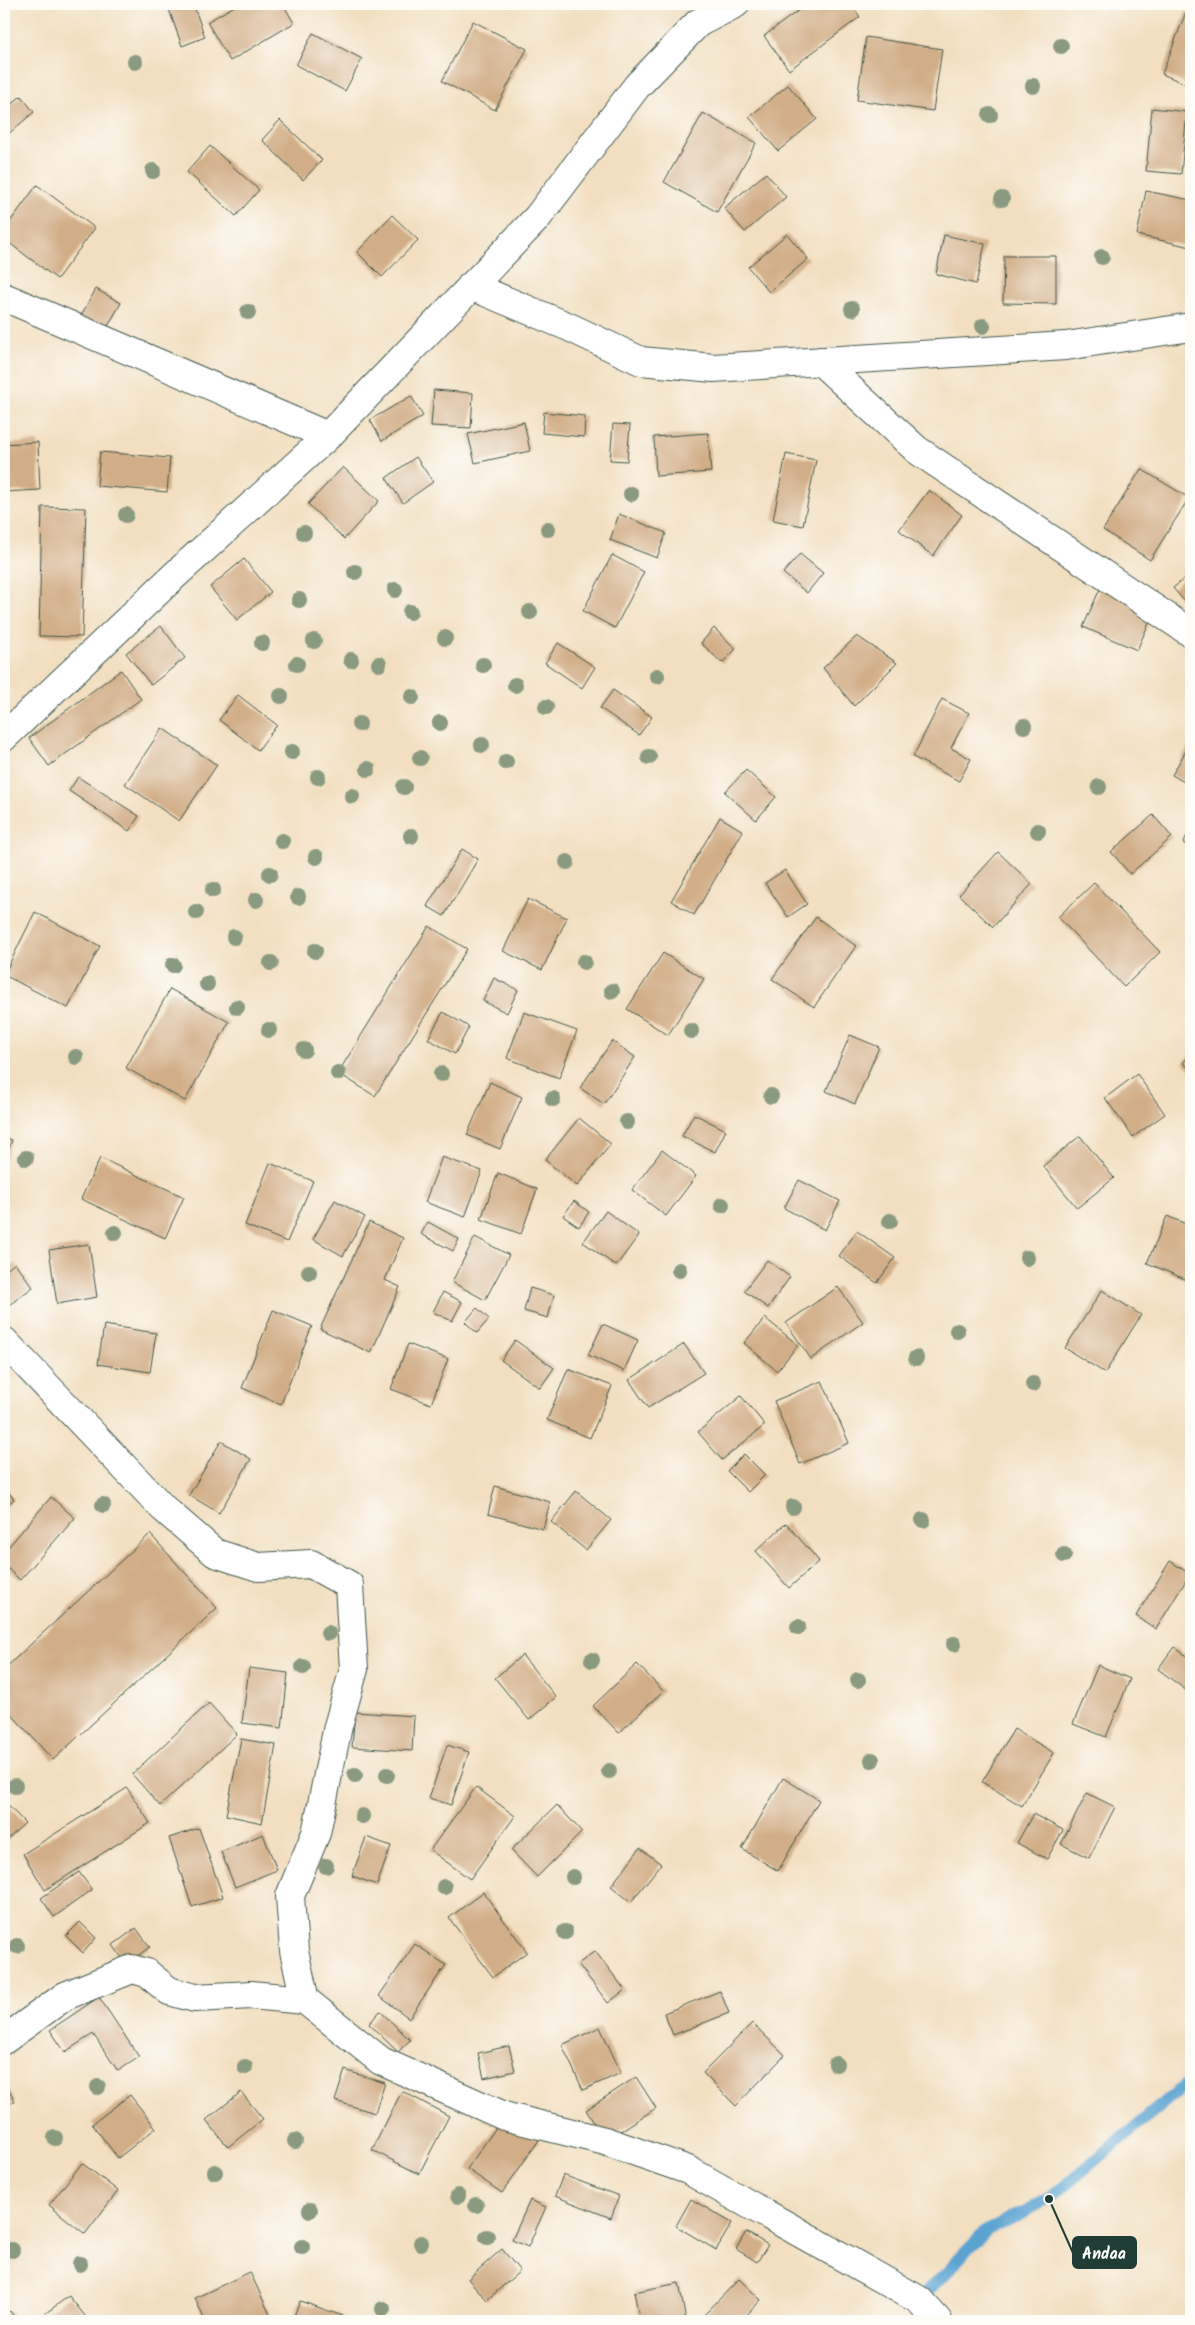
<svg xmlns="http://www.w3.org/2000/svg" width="1195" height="2325" viewBox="0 0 1195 2325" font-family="Kalam,sans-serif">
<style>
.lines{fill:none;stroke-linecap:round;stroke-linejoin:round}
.stream{stroke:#5aa3d1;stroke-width:12}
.building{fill:#d1ae87}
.minor-casing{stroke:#3f5549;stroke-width:30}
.minor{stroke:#fff;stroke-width:28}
.tree{fill:#8a9a81}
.leader{fill:none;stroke:#1f3d34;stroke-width:2}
.callout-dot{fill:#1f3d34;stroke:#fdfcf7;stroke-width:2}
.callout{fill:#1f3d34;stroke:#1f3d34;stroke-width:2}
.callout-label{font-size:16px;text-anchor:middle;font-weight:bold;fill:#fff}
</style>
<rect width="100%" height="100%" fill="#fdfcf7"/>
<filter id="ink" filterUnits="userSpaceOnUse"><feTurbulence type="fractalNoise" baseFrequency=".02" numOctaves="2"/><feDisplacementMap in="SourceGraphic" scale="10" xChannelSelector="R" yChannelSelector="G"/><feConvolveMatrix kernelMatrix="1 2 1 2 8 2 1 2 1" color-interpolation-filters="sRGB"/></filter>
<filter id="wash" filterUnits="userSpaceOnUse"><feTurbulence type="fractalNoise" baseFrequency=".0096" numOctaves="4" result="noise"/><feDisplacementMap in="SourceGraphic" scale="20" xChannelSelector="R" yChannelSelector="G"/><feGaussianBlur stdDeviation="1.12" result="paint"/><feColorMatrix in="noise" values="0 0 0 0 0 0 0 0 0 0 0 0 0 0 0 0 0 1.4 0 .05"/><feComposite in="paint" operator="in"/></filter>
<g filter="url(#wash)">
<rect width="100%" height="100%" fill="#f2dfc1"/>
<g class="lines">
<path class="stream" d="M 919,2321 L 919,2300 L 986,2231 L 1049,2199 L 1191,2080"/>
</g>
<g id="blocks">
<path class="building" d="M 167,4 L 193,4 L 205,37 L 182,46 Z
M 238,4 L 283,4 L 294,23 L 230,61 L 207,22 Z
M 807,4 L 851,4 L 860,17 L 789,70 L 764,36 Z
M 1186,12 L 1191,14 L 1191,86 L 1162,74 Z
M 473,21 L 527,49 L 495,110 L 442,81 Z
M 313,33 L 362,59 L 345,91 L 296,65 Z
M 866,37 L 942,49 L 933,111 L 857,100 Z
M 788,85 L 817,119 L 778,151 L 749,117 Z
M 21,96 L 34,112 L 6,136 L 4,133 L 4,110 Z
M 1152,108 L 1187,112 L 1181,174 L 1146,171 Z
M 703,113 L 756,143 L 717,212 L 664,182 Z
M 280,120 L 322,160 L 303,180 L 262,140 Z
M 210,146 L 259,190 L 236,216 L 187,172 Z
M 766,173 L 786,197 L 745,232 L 724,208 Z
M 37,185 L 95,228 L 57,279 L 4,239 L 4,230 Z
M 1146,191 L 1191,200 L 1191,247 L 1137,235 Z
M 392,215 L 418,240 L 382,277 L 357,252 Z
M 787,234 L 808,259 L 769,292 L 748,267 Z
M 944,235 L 985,244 L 976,284 L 936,274 Z
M 1004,256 L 1056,256 L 1056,304 L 1003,303 Z
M 96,289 L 121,303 L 104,333 L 79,319 Z
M 434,390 L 473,393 L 471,428 L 431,426 Z
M 411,396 L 423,416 L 382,441 L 370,420 Z
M 544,412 L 585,416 L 584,437 L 542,433 Z
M 524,422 L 530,451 L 475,463 L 468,434 Z
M 613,424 L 630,425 L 627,461 L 610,460 Z
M 708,433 L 711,472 L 656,476 L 654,437 Z
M 38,442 L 40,490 L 4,492 L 4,444 Z
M 100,452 L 170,458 L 167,492 L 97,486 Z
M 786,454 L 816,460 L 803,526 L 773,520 Z
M 416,457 L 433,482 L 403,503 L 386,478 Z
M 343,467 L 379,501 L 344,539 L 308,504 Z
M 1141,469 L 1189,498 L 1150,560 L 1103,530 Z
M 929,490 L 962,515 L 933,556 L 899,530 Z
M 42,507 L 86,508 L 82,637 L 39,636 Z
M 619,514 L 666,533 L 657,558 L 610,540 Z
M 800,554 L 823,573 L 807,593 L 783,573 Z
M 612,555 L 644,572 L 615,628 L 583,611 Z
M 244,559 L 271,592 L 237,620 L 210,587 Z
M 1191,573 L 1191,609 L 1173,588 Z
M 1103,582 L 1157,605 L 1137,650 L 1083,627 Z
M 161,626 L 185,658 L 151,685 L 126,653 Z
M 714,628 L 736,649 L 722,663 L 701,643 Z
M 857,636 L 897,663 L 854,706 L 823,668 Z
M 558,643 L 595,667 L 582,688 L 545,663 Z
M 121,670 L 141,699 L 49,766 L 29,738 Z
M 613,690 L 652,717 L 639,735 L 600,708 Z
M 238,695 L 277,725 L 258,750 L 219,720 Z
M 942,699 L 969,713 L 951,748 L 971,759 L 959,781 L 913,757 Z
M 162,728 L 217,765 L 179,821 L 125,784 Z
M 1191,742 L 1191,786 L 1172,775 Z
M 746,770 L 776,797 L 756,820 L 725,792 Z
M 78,777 L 139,816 L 129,831 L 69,791 Z
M 1153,815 L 1172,837 L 1130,874 L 1111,852 Z
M 720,817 L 743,831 L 694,915 L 671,901 Z
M 1191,829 L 1191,847 L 1183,843 Z
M 462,849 L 478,859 L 444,916 L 427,906 Z
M 998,852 L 1032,884 L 993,927 L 959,895 Z
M 785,870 L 807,904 L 788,917 L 765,883 Z
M 1094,883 L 1160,952 L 1124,987 L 1058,917 Z
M 528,899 L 567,918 L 542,970 L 503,951 Z
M 35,912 L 100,946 L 68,1008 L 4,975 Z
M 816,917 L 856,946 L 814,1007 L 772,979 Z
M 429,926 L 467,949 L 375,1096 L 338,1073 Z
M 663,953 L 704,979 L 668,1035 L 627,1009 Z
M 494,978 L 518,990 L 507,1013 L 483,1001 Z
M 170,989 L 229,1022 L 185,1101 L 126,1068 Z
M 443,1012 L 469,1027 L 455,1054 L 428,1039 Z
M 524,1012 L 577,1031 L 559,1078 L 507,1058 Z
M 850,1035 L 879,1047 L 855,1104 L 826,1091 Z
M 612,1041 L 635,1057 L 604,1104 L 580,1088 Z
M 1191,1053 L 1191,1070 L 1183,1063 Z
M 1137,1074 L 1165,1114 L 1133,1137 L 1105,1098 Z
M 490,1082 L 522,1097 L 500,1149 L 467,1135 Z
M 694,1114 L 726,1130 L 715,1152 L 682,1136 Z
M 579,1118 L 611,1144 L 577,1186 L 545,1160 Z
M 1080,1136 L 1114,1178 L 1077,1208 L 1043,1166 Z
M 4,1137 L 12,1140 L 4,1162 Z
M 662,1150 L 696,1176 L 666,1216 L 632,1190 Z
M 442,1157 L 482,1171 L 465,1217 L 425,1202 Z
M 100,1158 L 184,1197 L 165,1238 L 81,1199 Z
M 270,1163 L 313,1181 L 287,1242 L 245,1225 Z
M 498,1173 L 537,1189 L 521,1234 L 481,1219 Z
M 799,1180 L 840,1201 L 825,1230 L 784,1208 Z
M 335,1200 L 365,1217 L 343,1256 L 313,1239 Z
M 574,1201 L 589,1212 L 579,1227 L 563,1216 Z
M 606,1211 L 639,1235 L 616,1266 L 583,1242 Z
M 1167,1216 L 1191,1226 L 1191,1270 L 1187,1280 L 1147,1263 Z
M 369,1222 L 403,1238 L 385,1280 L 400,1287 L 371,1353 L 320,1329 Z
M 428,1222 L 459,1239 L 453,1251 L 421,1234 Z
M 857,1231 L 895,1258 L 877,1283 L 839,1256 Z
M 475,1237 L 509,1255 L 485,1300 L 452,1282 Z
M 89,1244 L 97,1297 L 57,1304 L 49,1250 Z
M 767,1260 L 790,1277 L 768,1308 L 744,1291 Z
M 15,1263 L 33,1287 L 4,1309 L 4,1272 Z
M 838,1287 L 863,1322 L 811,1359 L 786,1323 Z
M 530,1288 L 554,1295 L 548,1318 L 524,1311 Z
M 1102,1290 L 1141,1315 L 1105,1373 L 1065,1348 Z
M 443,1292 L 462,1302 L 452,1321 L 433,1312 Z
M 477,1308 L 489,1319 L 477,1333 L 465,1322 Z
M 273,1310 L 312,1326 L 281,1404 L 242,1388 Z
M 765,1318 L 798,1345 L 777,1371 L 744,1343 Z
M 603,1324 L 638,1340 L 624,1371 L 588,1355 Z
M 104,1325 L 156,1333 L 150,1372 L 98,1364 Z
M 515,1340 L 554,1368 L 540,1388 L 501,1360 Z
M 408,1344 L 448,1359 L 431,1404 L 391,1389 Z
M 684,1344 L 704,1373 L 648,1408 L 629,1380 Z
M 568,1369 L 612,1386 L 590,1438 L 547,1420 Z
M 822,1381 L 849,1443 L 800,1464 L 774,1401 Z
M 741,1396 L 765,1425 L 722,1460 L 698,1432 Z
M 221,1441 L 251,1459 L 219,1513 L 189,1495 Z
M 744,1454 L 765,1475 L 748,1492 L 727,1471 Z
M 495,1486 L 550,1502 L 543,1529 L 488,1514 Z
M 4,1487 L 14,1499 L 4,1508 Z
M 576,1491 L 611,1520 L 586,1550 L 551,1522 Z
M 51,1497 L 75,1518 L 20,1580 L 4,1565 L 4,1552 Z
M 786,1523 L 819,1561 L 789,1588 L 756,1551 Z
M 150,1534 L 217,1608 L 53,1760 L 4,1706 L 4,1669 Z
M 1170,1561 L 1190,1574 L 1156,1629 L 1136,1616 Z
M 1174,1647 L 1191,1659 L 1191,1694 L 1158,1669 Z
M 522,1655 L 556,1697 L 529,1720 L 495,1678 Z
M 637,1664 L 663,1691 L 619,1733 L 593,1706 Z
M 1098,1665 L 1130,1679 L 1106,1737 L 1073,1724 Z
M 249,1668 L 288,1673 L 282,1728 L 242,1723 Z
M 209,1703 L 237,1734 L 160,1806 L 132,1774 Z
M 355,1712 L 414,1716 L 412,1751 L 352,1747 Z
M 1014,1729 L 1054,1753 L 1022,1806 L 982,1782 Z
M 241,1739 L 276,1745 L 262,1823 L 226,1815 Z
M 447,1745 L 469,1752 L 451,1805 L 429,1798 Z
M 783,1778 L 819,1800 L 778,1871 L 742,1849 Z
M 476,1787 L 515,1816 L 470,1879 L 430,1850 Z
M 127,1788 L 150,1823 L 45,1890 L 23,1854 Z
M 1087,1793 L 1115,1807 L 1089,1858 L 1061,1844 Z
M 4,1801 L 25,1823 L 4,1843 Z
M 557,1805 L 582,1832 L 537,1877 L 511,1850 Z
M 1033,1814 L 1063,1830 L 1047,1859 L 1017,1843 Z
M 199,1828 L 223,1897 L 192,1907 L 169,1838 Z
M 263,1834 L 277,1870 L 235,1887 L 221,1852 Z
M 366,1837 L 391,1846 L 377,1885 L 352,1876 Z
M 640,1848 L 661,1864 L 631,1902 L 611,1886 Z
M 79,1872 L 92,1890 L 54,1917 L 41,1898 Z
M 483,1892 L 527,1952 L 493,1977 L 449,1918 Z
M 80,1922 L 96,1938 L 83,1953 L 66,1936 Z
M 136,1928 L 150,1947 L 126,1964 L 113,1945 Z
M 415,1944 L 446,1965 L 409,2018 L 379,1996 Z
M 595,1951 L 625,1990 L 608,2003 L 578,1964 Z
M 720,1991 L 729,2013 L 673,2035 L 664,2013 Z
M 99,1997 L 139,2057 L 118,2071 L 93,2034 L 65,2052 L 50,2030 Z
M 380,2011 L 410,2040 L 398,2052 L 369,2024 Z
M 752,2023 L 785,2055 L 736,2106 L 703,2073 Z
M 600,2027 L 621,2073 L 583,2090 L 562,2045 Z
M 509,2046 L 515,2071 L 484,2078 L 478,2053 Z
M 345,2070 L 385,2083 L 375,2113 L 335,2101 Z
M 636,2077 L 656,2108 L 605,2141 L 586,2110 Z
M 4,2082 L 15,2101 L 4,2107 Z
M 402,2091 L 449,2116 L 419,2174 L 372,2150 Z
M 241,2092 L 263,2119 L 228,2147 L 206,2120 Z
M 130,2095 L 156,2128 L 118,2158 L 92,2124 Z
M 504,2116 L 539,2140 L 502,2193 L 467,2169 Z
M 82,2163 L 118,2191 L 85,2234 L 49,2205 Z
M 563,2175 L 619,2196 L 611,2218 L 555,2196 Z
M 691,2199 L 732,2223 L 716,2250 L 676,2226 Z
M 530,2200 L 546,2207 L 528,2247 L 512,2240 Z
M 746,2232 L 768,2245 L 757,2262 L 736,2249 Z
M 502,2249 L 520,2271 L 487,2300 L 468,2279 Z
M 250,2272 L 273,2321 L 205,2321 L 195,2298 Z
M 739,2279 L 761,2300 L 741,2321 L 709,2321 L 703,2316 Z
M 679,2283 L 686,2321 L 640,2321 L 634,2292 Z
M 69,2296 L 89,2321 L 35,2321 Z
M 300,2301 L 343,2316 L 341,2321 L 292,2321 Z
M 10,2311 L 17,2321 L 4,2321 L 4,2316 Z"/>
</g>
</g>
<g filter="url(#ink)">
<use href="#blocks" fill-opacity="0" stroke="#3f5549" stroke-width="1"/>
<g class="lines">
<defs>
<path id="minor" d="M 471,286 L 569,327 L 641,361 L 713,368 L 1066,346 L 1191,327
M 4,297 L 328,436
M 820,361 L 917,450 L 1191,633
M 4,737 L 174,576 L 328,436 L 537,218 L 637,86 L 698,23 L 735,4
M 4,1341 L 163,1508 L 215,1553 L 258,1567 L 311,1564 L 349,1585 L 354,1669 L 338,1726 L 316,1833 L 290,1896 L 294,1951 L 305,2000
M 4,2040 L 65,1996 L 132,1969 L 147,1973 L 169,1991 L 195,1998 L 251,1995 L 305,2000 L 381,2061 L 504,2116 L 605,2141 L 688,2170 L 919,2300 L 938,2321"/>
</defs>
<use href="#minor" class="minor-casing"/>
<use href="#minor" class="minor"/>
</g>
<g class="tree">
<circle cx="1061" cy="46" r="8"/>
<circle cx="135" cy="62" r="8"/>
<circle cx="1033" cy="86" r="8"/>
<circle cx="990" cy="115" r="8"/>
<circle cx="153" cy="171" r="8"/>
<circle cx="1002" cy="199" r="8"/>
<circle cx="1102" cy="257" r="8"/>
<circle cx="852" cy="309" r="8"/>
<circle cx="248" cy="312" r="8"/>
<circle cx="983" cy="326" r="8"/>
<circle cx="631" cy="494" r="8"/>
<circle cx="126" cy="515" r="8"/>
<circle cx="548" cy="529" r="8"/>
<circle cx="304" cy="533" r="8"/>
<circle cx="355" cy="572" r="8"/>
<circle cx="395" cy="590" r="8"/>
<circle cx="299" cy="600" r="8"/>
<circle cx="410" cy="612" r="8"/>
<circle cx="530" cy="612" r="8"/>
<circle cx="445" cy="638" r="8"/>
<circle cx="314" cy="641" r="8"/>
<circle cx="262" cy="643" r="8"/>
<circle cx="351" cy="660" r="8"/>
<circle cx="297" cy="664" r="8"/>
<circle cx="379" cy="664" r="8"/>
<circle cx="483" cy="665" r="8"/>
<circle cx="657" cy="676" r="8"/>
<circle cx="515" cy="685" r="8"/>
<circle cx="281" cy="696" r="8"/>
<circle cx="412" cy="697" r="8"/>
<circle cx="546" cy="707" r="8"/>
<circle cx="440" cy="723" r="8"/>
<circle cx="359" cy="724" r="8"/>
<circle cx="1024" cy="726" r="8"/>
<circle cx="482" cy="745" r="8"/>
<circle cx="292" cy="752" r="8"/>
<circle cx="649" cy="757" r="8"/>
<circle cx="420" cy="758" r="8"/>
<circle cx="506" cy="762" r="8"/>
<circle cx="368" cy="769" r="8"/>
<circle cx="318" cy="777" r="8"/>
<circle cx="404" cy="787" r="8"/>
<circle cx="1099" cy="787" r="8"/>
<circle cx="352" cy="796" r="8"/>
<circle cx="1038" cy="831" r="8"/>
<circle cx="411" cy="836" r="8"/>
<circle cx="282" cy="841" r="8"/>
<circle cx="316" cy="857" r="8"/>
<circle cx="567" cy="862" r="8"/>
<circle cx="270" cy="874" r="8"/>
<circle cx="213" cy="890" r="8"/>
<circle cx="298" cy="897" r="8"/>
<circle cx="256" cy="900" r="8"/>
<circle cx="196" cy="912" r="8"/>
<circle cx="234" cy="937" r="8"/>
<circle cx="315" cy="951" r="8"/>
<circle cx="584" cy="962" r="8"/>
<circle cx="271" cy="963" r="8"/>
<circle cx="173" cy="965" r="8"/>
<circle cx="207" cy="984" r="8"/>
<circle cx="612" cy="991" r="8"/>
<circle cx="237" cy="1007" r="8"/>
<circle cx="269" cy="1030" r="8"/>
<circle cx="691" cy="1031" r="8"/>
<circle cx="304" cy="1050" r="8"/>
<circle cx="76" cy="1057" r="8"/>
<circle cx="338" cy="1073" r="8"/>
<circle cx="441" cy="1074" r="8"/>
<circle cx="771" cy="1096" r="8"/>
<circle cx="553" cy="1099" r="8"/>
<circle cx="627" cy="1122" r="8"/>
<circle cx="26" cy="1158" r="8"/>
<circle cx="722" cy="1205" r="8"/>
<circle cx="890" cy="1221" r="8"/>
<circle cx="115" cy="1233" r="8"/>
<circle cx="1027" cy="1258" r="8"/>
<circle cx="679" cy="1270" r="8"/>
<circle cx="309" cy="1272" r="8"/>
<circle cx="957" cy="1331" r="8"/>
<circle cx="916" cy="1358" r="8"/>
<circle cx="1033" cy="1384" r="8"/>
<circle cx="103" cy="1505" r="8"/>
<circle cx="793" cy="1507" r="8"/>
<circle cx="923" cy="1520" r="8"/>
<circle cx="1064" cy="1555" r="8"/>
<circle cx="798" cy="1627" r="8"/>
<circle cx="328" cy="1633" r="8"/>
<circle cx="954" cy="1644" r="8"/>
<circle cx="592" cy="1660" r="8"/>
<circle cx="303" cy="1667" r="8"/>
<circle cx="858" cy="1680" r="8"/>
<circle cx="872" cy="1760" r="8"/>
<circle cx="609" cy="1771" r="8"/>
<circle cx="355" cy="1775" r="8"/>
<circle cx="387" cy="1775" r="8"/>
<circle cx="15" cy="1786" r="8"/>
<circle cx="362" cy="1816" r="8"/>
<circle cx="326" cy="1866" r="8"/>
<circle cx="573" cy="1877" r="8"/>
<circle cx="444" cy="1887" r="8"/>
<circle cx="565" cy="1932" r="8"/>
<circle cx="17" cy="1946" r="8"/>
<circle cx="836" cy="2064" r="8"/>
<circle cx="245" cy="2067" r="8"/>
<circle cx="98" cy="2087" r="8"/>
<circle cx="55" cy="2138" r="8"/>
<circle cx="295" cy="2141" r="8"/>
<circle cx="215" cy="2172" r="8"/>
<circle cx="458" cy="2196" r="8"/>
<circle cx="476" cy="2205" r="8"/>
<circle cx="310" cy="2210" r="8"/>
<circle cx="487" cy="2237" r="8"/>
<circle cx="421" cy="2243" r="8"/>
<circle cx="302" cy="2247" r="8"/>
<circle cx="12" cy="2250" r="8"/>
<circle cx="80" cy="2264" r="8"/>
<circle cx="383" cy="2309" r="8"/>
</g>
</g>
<path class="leader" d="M1049 2199L1073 2253"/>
<circle class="callout-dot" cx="1049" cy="2199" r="5"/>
<rect class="callout" x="1073" y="2237" width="63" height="31" rx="5"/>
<g class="callout-label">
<text x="1104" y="2259">Andaa</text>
</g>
<rect width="1195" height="2325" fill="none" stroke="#fdfcf7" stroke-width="20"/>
</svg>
